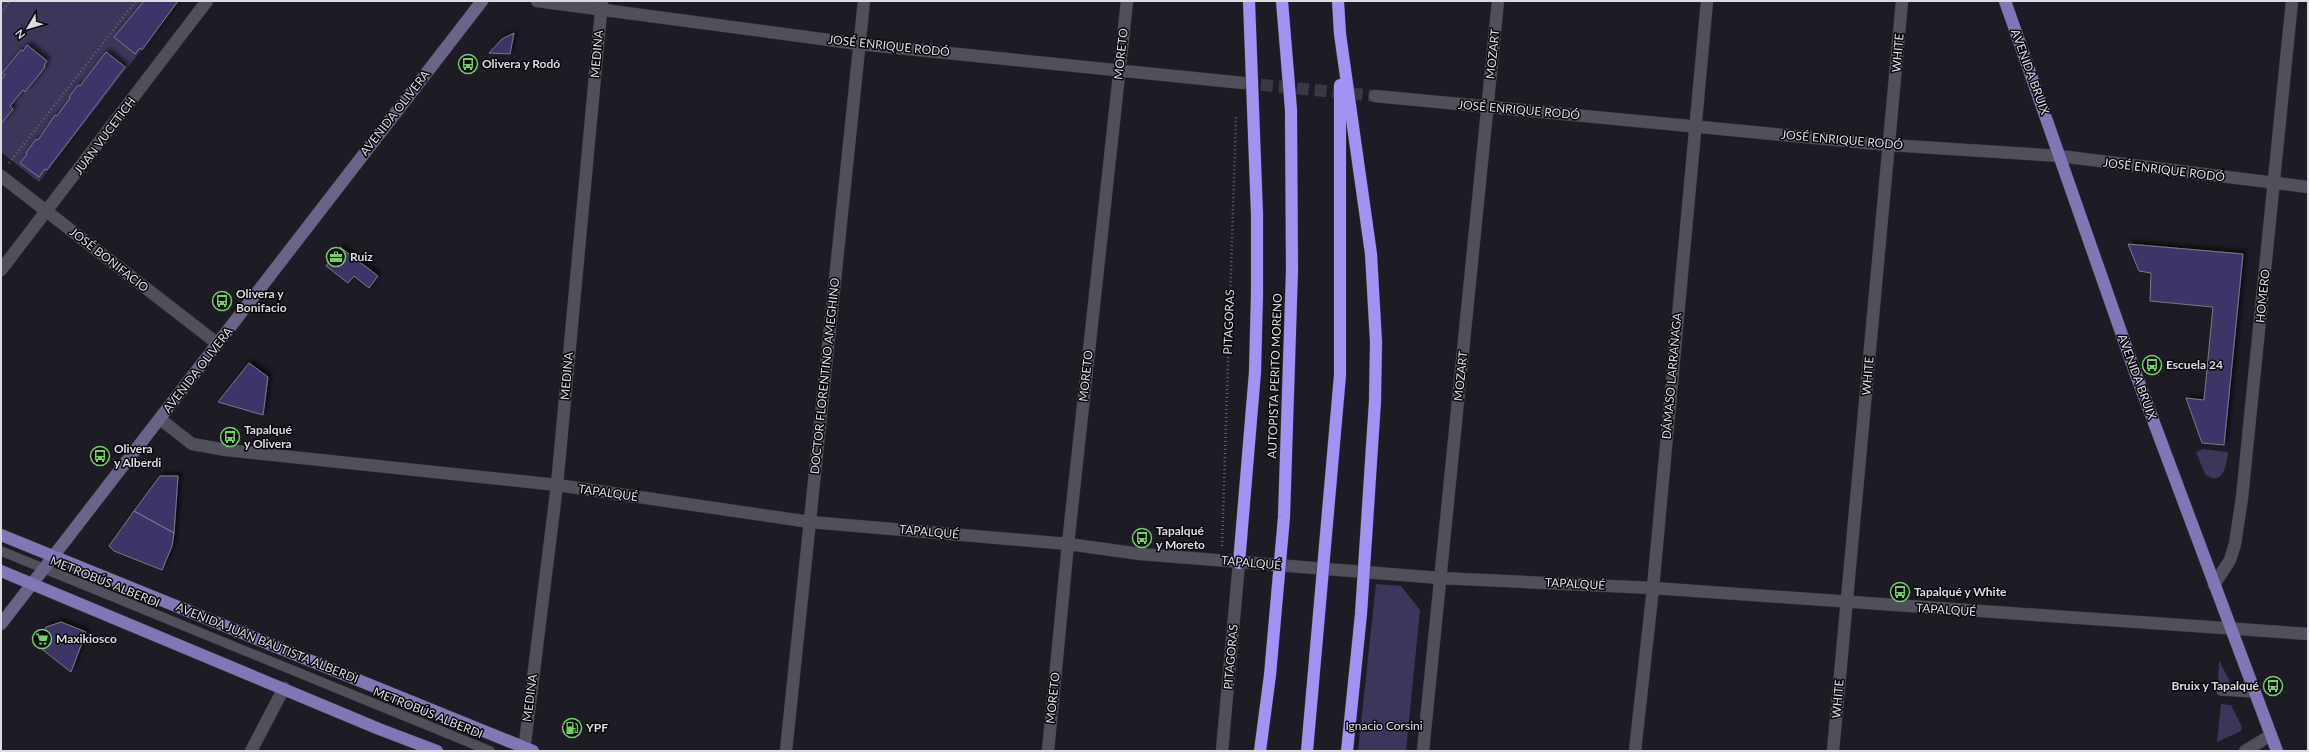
<svg xmlns="http://www.w3.org/2000/svg" width="2309" height="752" viewBox="0 0 2309 752" font-family="Lato,sans-serif">
<style>
.green{fill:#3d365b}
.building{fill:#3e3467;stroke:#7a7984;filter:url(#shadow)}
.lines{fill:none;stroke-linecap:round;stroke-linejoin:round}
.street-tunnel{stroke:#3a3940;stroke-width:12;stroke-dasharray:12 6;stroke-linecap:butt}
.lane-casing{stroke:#3a3940;stroke-width:10}
.street-casing{stroke:#3a3940;stroke-width:13}
.secondary-casing{stroke:#3a3940;stroke-width:13}
.primary-casing{stroke:#3a3940;stroke-width:13}
.highway-casing{stroke:#3a3940;stroke-width:13}
.path{stroke:#66656c;stroke-width:2.5;stroke-dasharray:1 3;stroke-linecap:butt}
.lane{stroke:#51505a;stroke-width:9}
.street{stroke:#51505a;stroke-width:12}
.secondary{stroke:#6a6488;stroke-width:12}
.primary{stroke:#8277b6;stroke-width:12}
.highway{stroke:#a391f3;stroke-width:12}
.highway-bridge-casing{stroke:#3a3940;stroke-width:13;stroke-linecap:butt}
.highway-bridge{stroke:#a391f3;stroke-width:12}
.labels{text-anchor:middle;stroke-width:3;stroke-linejoin:round;paint-order:stroke}
.street-label{font-size:12px;fill:#dcdbe1;stroke:#07070a}
.poi-label{font-size:12px;font-weight:bold;fill:#dcdbe1;stroke:#07070a;text-anchor:start}
.park-label{font-size:12px;fill:#e2e1f2;stroke:#07070a}
</style>
<defs>
<filter id="shadow"><feDropShadow dx="3.5" dy="-3.5" stdDeviation="2" flood-color="#0009"/></filter>
</defs>
<rect width="100%" height="100%" fill="#1d1c24"/>
<path class="green" d="M 1,1 L 179,1 L 39,182 L 1,152 Z
M 2203,449 L 2228,452 C 2227,464 2223,488 2205,474 L 2196,452 Z
M 1376,584 L 1401,586 L 1420,610 L 1406,751 L 1358,751 Z
M 2219,660 L 2230,682 L 2226,688 L 2218,687 Z
M 2221,704 L 2231,705 L 2242,727 L 2241,731 L 2217,742 Z"/>
<path class="building" d="M 144,1 L 178,1 L 142,50 L 140,48 L 135,54 L 114,37 Z
M 514,33 L 510,54 L 489,53 L 502,39 Z
M 27,45 L 47,61 L 44,66 L 45,67 L 25,92 L 23,90 L 10,106 L 13,109 L 1,124 L 1,80 L 5,75 L 2,73 L 21,50 L 23,51 Z
M 106,52 L 125,67 L 47,170 L 45,169 L 39,177 L 20,163 L 27,154 L 26,153 L 36,139 L 38,140 L 55,115 L 57,116 L 70,98 L 69,97 L 78,85 L 80,86 Z
M 2128,244 L 2243,254 L 2224,445 L 2202,443 L 2186,398 L 2204,400 L 2213,307 L 2150,301 L 2151,273 L 2139,271 Z
M 340,247 L 378,276 L 369,288 L 354,276 L 348,283 L 326,266 Z
M 249,363 L 268,377 L 263,415 L 218,402 Z
M 160,476 L 178,476 L 174,533 L 134,511 Z
M 134,511 L 174,533 L 172,546 L 162,570 L 114,551 L 109,546 Z
M 61,622 L 86,632 L 71,672 L 34,643 L 46,627 Z"/>
<g class="lines">
<path class="street-tunnel" d="M 1243,83 L 1375,96"/>
<defs>
<path id="lane" d="M 1,551 L 490,751
M 2221,691 L 2255,693"/>
<path id="street" d="M 537,1 L 859,44 L 1243,83
M 1375,96 L 1889,145 L 2060,156 L 2308,187
M 1,176 L 218,344
M 1,270 L 207,1
M 160,419 L 192,444 L 226,450 L 557,485 L 810,522 L 1068,544 L 1140,554 L 1440,578 L 1653,588 L 2308,634
M 2214,585 L 2230,560 L 2235,544 L 2242,498 L 2292,1
M 251,751 L 284,688
M 524,751 L 557,485 L 602,1
M 786,751 L 864,1
M 1048,751 L 1068,544 L 1127,1
M 1222,751 L 1239,563
M 1423,751 L 1498,1
M 1635,751 L 1653,588 L 1707,1
M 1833,751 L 1902,1
M 2245,751 L 2271,735"/>
<path id="secondary" d="M 1,624 L 482,1"/>
<path id="primary" d="M 2005,1 L 2135,372 L 2277,751
M 1,535 L 533,751
M 1,571 L 379,729 L 437,751"/>
<path id="highway" d="M 1338,1 L 1340,34
M 1239,563 L 1255,372 L 1257,293"/>
</defs>
<use href="#lane" class="lane-casing"/>
<use href="#street" class="street-casing"/>
<use href="#secondary" class="secondary-casing"/>
<use href="#primary" class="primary-casing"/>
<use href="#highway" class="highway-casing"/>
<path class="path" d="M 1,13 L 10,1
M 9,163 L 136,1
M 1222,546 L 1236,117"/>
<use href="#lane" class="lane"/>
<use href="#street" class="street"/>
<use href="#secondary" class="secondary"/>
<use href="#primary" class="primary"/>
<use href="#highway" class="highway"/>
<defs>
<path id="highway-bridge" d="M 1249,1 L 1257,215 L 1257,293
M 1340,34 L 1371,254 L 1376,342 L 1375,401 L 1361,614 L 1347,751
M 1260,751 L 1270,675 L 1284,517 L 1292,270 L 1291,110 L 1282,1
M 1307,751 L 1340,375 L 1340,85"/>
</defs>
<use href="#highway-bridge" class="highway-bridge-casing"/>
<use href="#highway-bridge" class="highway-bridge"/>
</g>
<defs>
<symbol id="bus-ring" viewBox="-11 -11 22 22"><circle r="9.5" fill="#07070a" stroke="#6fd360" stroke-width="1.5"/><path d="M-5-6H5V4H4V6H2V4H-2V6H-4V4H-5ZM-3.5-4V0h7V-4ZM-3.5 1.2v1.5H-2V1.2ZM2 1.2v1.5H3.5V1.2Z" fill="#6fd360"/></symbol>
<symbol id="office-ring" viewBox="-11 -11 22 22"><circle r="9.5" fill="#07070a" stroke="#6fd360" stroke-width="1.5"/><path d="M-6-3h4V-5.5h4V-3h4V5H-6ZM-1-4.5V-3h2v-1.5ZM-6 0V1H6V0Z" fill="#6fd360"/></symbol>
<symbol id="supermarket-ring" viewBox="-11 -11 22 22"><circle r="9.5" fill="#07070a" stroke="#6fd360" stroke-width="1.5"/><path d="M-6-5.5h2.5l.6 2H6L4.5 2H-2.5L-4.4-4H-6ZM-1.5 3.2a1.3 1.3 0 1 0 .1 0ZM3 3.2a1.3 1.3 0 1 0 .1 0Z" fill="#6fd360"/></symbol>
<symbol id="fuel-ring" viewBox="-11 -11 22 22"><circle r="9.5" fill="#07070a" stroke="#6fd360" stroke-width="1.5"/><path d="M-5.5-6h7V0h2V4h1.3V-2.5L3-4.5l.8-.8L6-3V5H2.5V1h-1V6h-7ZM-4.2-4.7v3.2H.2V-4.7Z" fill="#6fd360"/></symbol>
</defs>
<g fill-rule="evenodd">
<use href="#bus-ring" x="457" y="53" width="22" height="22"/>
<use href="#office-ring" x="325" y="246" width="22" height="22"/>
<use href="#bus-ring" x="211" y="290" width="22" height="22"/>
<use href="#bus-ring" x="2141" y="354" width="22" height="22"/>
<use href="#bus-ring" x="219" y="426" width="22" height="22"/>
<use href="#bus-ring" x="89" y="445" width="22" height="22"/>
<use href="#bus-ring" x="1131" y="527" width="22" height="22"/>
<use href="#bus-ring" x="1889" y="581" width="22" height="22"/>
<use href="#supermarket-ring" x="31" y="628" width="22" height="22"/>
<use href="#bus-ring" x="2262" y="675" width="22" height="22"/>
<use href="#fuel-ring" x="561" y="717" width="22" height="22"/>
</g>
<g class="labels">
<g class="street-label">
<text transform="translate(889 46) rotate(6)" y="4">JOSÉ ENRIQUE RODÓ</text>
<text transform="translate(1898 53) rotate(-85)" y="4">WHITE</text>
<text transform="translate(597 54) rotate(-85)" y="4">MEDINA</text>
<text transform="translate(1121 54) rotate(-84)" y="4">MORETO</text>
<text transform="translate(1493 54) rotate(-84)" y="4">MOZART</text>
<text transform="translate(2030 72) rotate(70)" y="4">AVENIDA BRUIX</text>
<text transform="translate(1519 110) rotate(5)" y="4">JOSÉ ENRIQUE RODÓ</text>
<text transform="translate(395 113) rotate(-52)" y="4">AVENIDA OLIVERA</text>
<text transform="translate(105 136) rotate(-53)" y="4">JUAN VUCETICH</text>
<text transform="translate(1842 140) rotate(5)" y="4">JOSÉ ENRIQUE RODÓ</text>
<text transform="translate(2164 170) rotate(7)" y="4">JOSÉ ENRIQUE RODÓ</text>
<text transform="translate(109 260) rotate(38)" y="4">JOSÉ BONIFACIO</text>
<text transform="translate(2263 296) rotate(-84)" y="4">HOMERO</text>
<text transform="translate(1229 322) rotate(-88)" y="4">PITAGORAS</text>
<text transform="translate(198 370) rotate(-52)" y="4">AVENIDA OLIVERA</text>
<text transform="translate(567 376) rotate(-85)" y="4">MEDINA</text>
<text transform="translate(825 376) rotate(-84)" y="4">DOCTOR FLORENTINO AMEGHINO</text>
<text transform="translate(1086 376) rotate(-84)" y="4">MORETO</text>
<text transform="translate(1275 376) rotate(-88)" y="4">AUTOPISTA PERITO MORENO</text>
<text transform="translate(1461 376) rotate(-84)" y="4">MOZART</text>
<text transform="translate(1672 376) rotate(-85)" y="4">DÁMASO LARRAÑAGA</text>
<text transform="translate(1868 376) rotate(-85)" y="4">WHITE</text>
<text transform="translate(2137 377) rotate(70)" y="4">AVENIDA BRUIX</text>
<text transform="translate(608 493) rotate(8)" y="4">TAPALQUÉ</text>
<text transform="translate(929 532) rotate(5)" y="4">TAPALQUÉ</text>
<text transform="translate(1251 563) rotate(5)" y="4">TAPALQUÉ</text>
<text transform="translate(105 582) rotate(22)" y="4">METROBÚS ALBERDI</text>
<text transform="translate(1575 584) rotate(3)" y="4">TAPALQUÉ</text>
<text transform="translate(1946 610) rotate(4)" y="4">TAPALQUÉ</text>
<text transform="translate(267 643) rotate(22)" y="4">AVENIDA JUAN BAUTISTA ALBERDI</text>
<text transform="translate(1231 657) rotate(-85)" y="4">PITAGORAS</text>
<text transform="translate(530 698) rotate(-83)" y="4">MEDINA</text>
<text transform="translate(1053 698) rotate(-84)" y="4">MORETO</text>
<text transform="translate(1838 699) rotate(-85)" y="4">WHITE</text>
<text transform="translate(428 713) rotate(22)" y="4">METROBÚS ALBERDI</text>
</g>
<g class="poi-label">
<text x="482" y="68">Olivera y Rodó</text>
<text x="350" y="261">Ruiz</text>
<text x="236" y="298">Olivera y<tspan x="236" dy="14">Bonifacio</tspan></text>
<text x="2166" y="369">Escuela 24</text>
<text x="244" y="434">Tapalqué<tspan x="244" dy="14">y Olivera</tspan></text>
<text x="114" y="453">Olivera<tspan x="114" dy="14">y Alberdi</tspan></text>
<text x="1156" y="535">Tapalqué<tspan x="1156" dy="14">y Moreto</tspan></text>
<text x="1914" y="596">Tapalqué y White</text>
<text x="56" y="643">Maxikiosco</text>
<text x="2259" y="690" text-anchor="end">Bruix y Tapalqué</text>
<text x="586" y="732">YPF</text>
</g>
<g class="park-label">
<text x="1384" y="730">Ignacio Corsini</text>
</g>
</g>
<rect width="2309" height="752" fill="none" stroke="#dcdbe1" stroke-width="4"/>
<g transform="translate(28 28) rotate(232)" stroke="#07070a" stroke-width="3" paint-order="stroke">
<path d="M0-3L7 15L0 10L-7 15Z" fill="#dcdbe1"/>
<text y="-6" font-size="11" font-weight="bold" text-anchor="middle" fill="#dcdbe1">N</text>
</g>
</svg>
